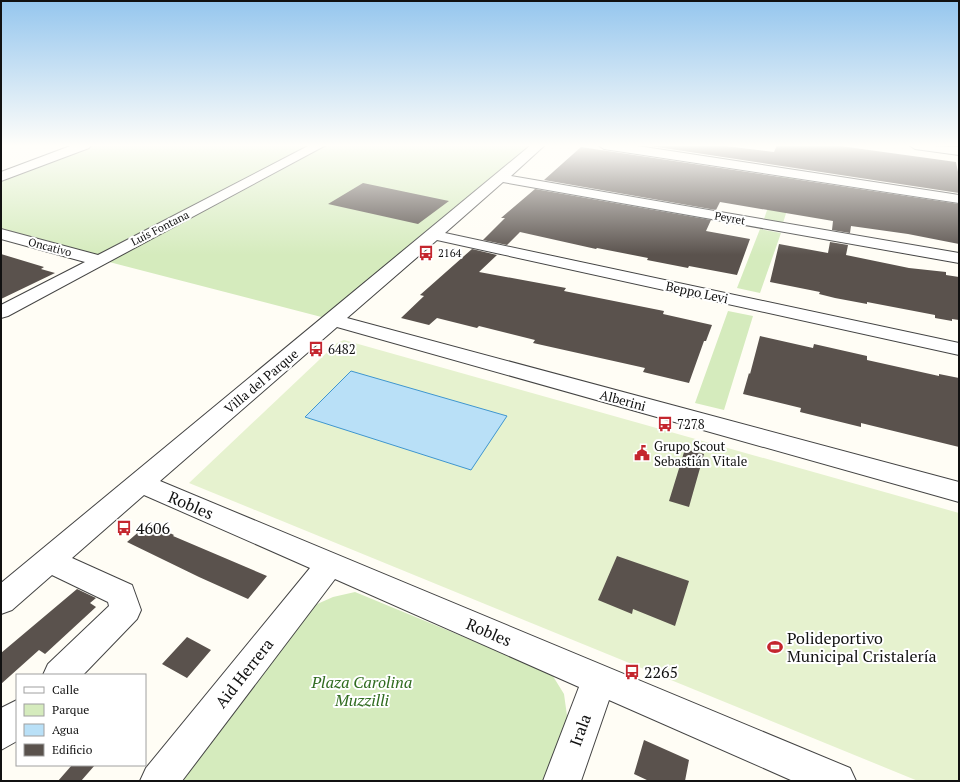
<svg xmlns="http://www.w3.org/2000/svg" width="960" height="782" viewBox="0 0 960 782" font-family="'PT Serif',serif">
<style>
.green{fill:#d5ebbd}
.pitch{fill:#e6f2cf}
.water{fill:#b9e0f7;stroke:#3f96cf}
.building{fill:#5a524d}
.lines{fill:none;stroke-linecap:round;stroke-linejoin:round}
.minor-casing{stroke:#444;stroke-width:2}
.minor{fill:#fff;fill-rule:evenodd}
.labels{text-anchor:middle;stroke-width:4;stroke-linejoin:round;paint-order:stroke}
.far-street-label{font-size:11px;fill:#111;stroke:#fff}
.far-poi-label{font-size:11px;fill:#111;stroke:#fff;text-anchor:start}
.street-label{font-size:13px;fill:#111;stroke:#fff}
.poi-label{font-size:13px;fill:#111;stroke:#fff;text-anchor:start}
.near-street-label{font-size:16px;fill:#111;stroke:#fff}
.near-poi-label{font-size:16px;fill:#111;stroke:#fff;text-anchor:start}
.near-park-label{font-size:16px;font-style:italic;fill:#2f6b1f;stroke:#fff}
</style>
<rect width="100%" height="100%" fill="#fffdf5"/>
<path class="green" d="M 85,145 L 539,145 L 333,320 L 1,234 L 1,177 Z
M 779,175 L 797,178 L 783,223 L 764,219 Z
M 760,229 L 781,233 L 760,293 L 737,288 Z
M 728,311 L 753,316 L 724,410 L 695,403 Z
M 355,592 L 551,673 L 564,694 L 568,723 L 545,781 L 179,781 L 315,605 L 333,597 Z"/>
<path class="pitch" d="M 344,340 L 959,513 L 959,781 L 918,781 L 189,483 L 337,343 Z"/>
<path class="water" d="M 351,371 L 507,416 L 471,470 L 305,417 Z"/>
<path class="building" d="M 644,145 L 717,145 L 774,152 L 777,145 L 833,145 L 956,162 L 959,177 L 959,193 Z
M 581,147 L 959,204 L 959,244 L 908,234 L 851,226 L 850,233 L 832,230 L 833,221 L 720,202 L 716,210 L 544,180 Z
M 363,183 L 449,201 L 418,224 L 328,204 Z
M 535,189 L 711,220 L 706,231 L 750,239 L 737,275 L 689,266 L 688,268 L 647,260 L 648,258 L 597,248 L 596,249 L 520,232 L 507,245 L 483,240 L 505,218 L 501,218 Z
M 830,242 L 848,245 L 846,255 L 909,268 L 946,272 L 946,275 L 959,277 L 959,320 L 952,319 L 952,321 L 935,318 L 935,315 L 867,302 L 867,304 L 835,298 L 819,294 L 820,292 L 770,282 L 779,244 L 828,253 Z
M 472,249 L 497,255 L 479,272 L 566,288 L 564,291 L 664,311 L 663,314 L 712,325 L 706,341 L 704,341 L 689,383 L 643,372 L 645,368 L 533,343 L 535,340 L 479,326 L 477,328 L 437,318 L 429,325 L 401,318 L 424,296 L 420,295 Z
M 1,254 L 44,267 L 41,269 L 55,273 L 1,299 Z
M 760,336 L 813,348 L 814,344 L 867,356 L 867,360 L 939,376 L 939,374 L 959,378 L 959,447 L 861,423 L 861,427 L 800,412 L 801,408 L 743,394 L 749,373 L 750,374 Z
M 685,449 L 704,454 L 689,507 L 669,501 Z
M 149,523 L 174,535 L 173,536 L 267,576 L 248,599 L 199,577 L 127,542 Z
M 617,556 L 689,581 L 675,626 L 633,609 L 632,614 L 598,600 Z
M 77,589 L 96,598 L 90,603 L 96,607 L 45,654 L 39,650 L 1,684 L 1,653 Z
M 187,637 L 211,650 L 187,678 L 162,664 Z
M 644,740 L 689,760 L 685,781 L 649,781 L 634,774 Z
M 72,765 L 95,765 L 81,781 L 58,781 Z"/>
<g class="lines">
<defs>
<path id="minor" d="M 73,145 L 91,145 L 89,148 L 1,181 L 1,172 Z
M 310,145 L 326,145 L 8,316 L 1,318 L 1,305 L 85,262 L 1,239 L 1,229 L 98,255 Z
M 531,145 L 545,145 L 511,176 L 959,253 L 959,263 L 503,182 L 445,233 L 959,343 L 959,355 L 437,240 L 347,318 L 959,482 L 959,502 L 337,327 L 160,481 L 850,768 L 856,781 L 793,781 L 609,700 L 581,781 L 543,781 L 579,687 L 335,579 L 182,781 L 140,781 L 146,768 L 310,568 L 144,495 L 72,558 L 132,585 L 141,610 L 137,619 L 83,675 L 43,675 L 48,664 L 109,606 L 108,602 L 52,575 L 12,610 L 1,614 L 1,583 Z
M 598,145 L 631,145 L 959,195 L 959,203 L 604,149 Z
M 909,145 L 959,147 L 959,155 L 915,149 Z
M 17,700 L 17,741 L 1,750 L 1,708 Z"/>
</defs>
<use href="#minor" class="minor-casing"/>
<use href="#minor" class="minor"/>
</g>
<linearGradient id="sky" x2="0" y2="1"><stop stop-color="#95c6ee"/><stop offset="0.57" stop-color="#fffefa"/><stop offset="1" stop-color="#fffefa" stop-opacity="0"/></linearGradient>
<rect width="960" height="255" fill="url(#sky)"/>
<defs>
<symbol id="bus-bare" viewBox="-9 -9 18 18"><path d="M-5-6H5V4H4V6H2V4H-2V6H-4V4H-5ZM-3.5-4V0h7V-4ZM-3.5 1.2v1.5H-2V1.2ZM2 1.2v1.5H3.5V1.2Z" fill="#c4262e" stroke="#fff" stroke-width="2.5" paint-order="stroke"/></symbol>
<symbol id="civic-bare" viewBox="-9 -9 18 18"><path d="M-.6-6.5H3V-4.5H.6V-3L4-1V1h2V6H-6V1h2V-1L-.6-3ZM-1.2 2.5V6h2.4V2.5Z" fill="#c4262e" stroke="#fff" stroke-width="2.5" paint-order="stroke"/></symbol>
<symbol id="stadium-bare" viewBox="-9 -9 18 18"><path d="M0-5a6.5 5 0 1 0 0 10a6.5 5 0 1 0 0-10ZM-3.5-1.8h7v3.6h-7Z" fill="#c4262e" stroke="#fff" stroke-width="2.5" paint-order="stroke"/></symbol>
</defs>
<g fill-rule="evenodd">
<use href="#bus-bare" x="415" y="242" width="22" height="22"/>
<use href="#bus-bare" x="305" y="338" width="22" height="22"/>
<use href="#bus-bare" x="654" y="413" width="22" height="22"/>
<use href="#civic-bare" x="631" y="442" width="22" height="22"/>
<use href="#bus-bare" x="113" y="517" width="22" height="22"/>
<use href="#stadium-bare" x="764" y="636" width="22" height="22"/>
<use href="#bus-bare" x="621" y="661" width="22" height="22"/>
</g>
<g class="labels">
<g class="far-street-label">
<text transform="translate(730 218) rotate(10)" y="4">Peyret</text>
<text transform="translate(160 228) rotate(-27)" y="4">Luis Fontana</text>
<text transform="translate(50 247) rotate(15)" y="4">Oncativo</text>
</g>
<g class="far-poi-label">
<text x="438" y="257">2164</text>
</g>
<g class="street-label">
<text transform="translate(697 292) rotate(12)" y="5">Beppo Levi</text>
<text transform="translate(261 381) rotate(-40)" y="5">Villa del Parque</text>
<text transform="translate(623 400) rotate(15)" y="5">Alberini</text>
</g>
<g class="poi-label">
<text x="328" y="354">6482</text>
<text x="677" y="429">7278</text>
<text x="654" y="451">Grupo Scout<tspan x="654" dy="15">Sebastián Vitale</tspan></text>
</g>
<g class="near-street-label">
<text transform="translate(191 505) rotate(23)" y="6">Robles</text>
<text transform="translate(489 632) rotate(23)" y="6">Robles</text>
<text transform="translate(244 673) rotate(-52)" y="6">Aid Herrera</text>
<text transform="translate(580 730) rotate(-70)" y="6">Irala</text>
</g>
<g class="near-poi-label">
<text x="136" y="534">4606</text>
<text x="787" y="644">Polideportivo<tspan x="787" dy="18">Municipal Cristalería</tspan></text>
<text x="644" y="678">2265</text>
</g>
<g class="near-park-label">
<text x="362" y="688">Plaza Carolina<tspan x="362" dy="18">Muzzilli</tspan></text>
</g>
</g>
<rect width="960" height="782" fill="none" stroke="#111111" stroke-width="4"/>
<rect x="16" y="674" width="130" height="92" fill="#ffffff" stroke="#a0a0a0"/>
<rect x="24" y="687" width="20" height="6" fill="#ffffff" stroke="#a0a0a0"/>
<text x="52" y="694" font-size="12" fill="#111111">Calle</text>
<rect x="24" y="704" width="20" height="12" fill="#d5ebbd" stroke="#a0a0a0"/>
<text x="52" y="714" font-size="12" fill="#111111">Parque</text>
<rect x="24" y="724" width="20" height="12" fill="#b9e0f7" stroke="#a0a0a0"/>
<text x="52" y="734" font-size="12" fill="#111111">Agua</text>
<rect x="24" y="744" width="20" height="12" fill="#5a524d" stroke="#a0a0a0"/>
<text x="52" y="754" font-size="12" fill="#111111">Edificio</text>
</svg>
